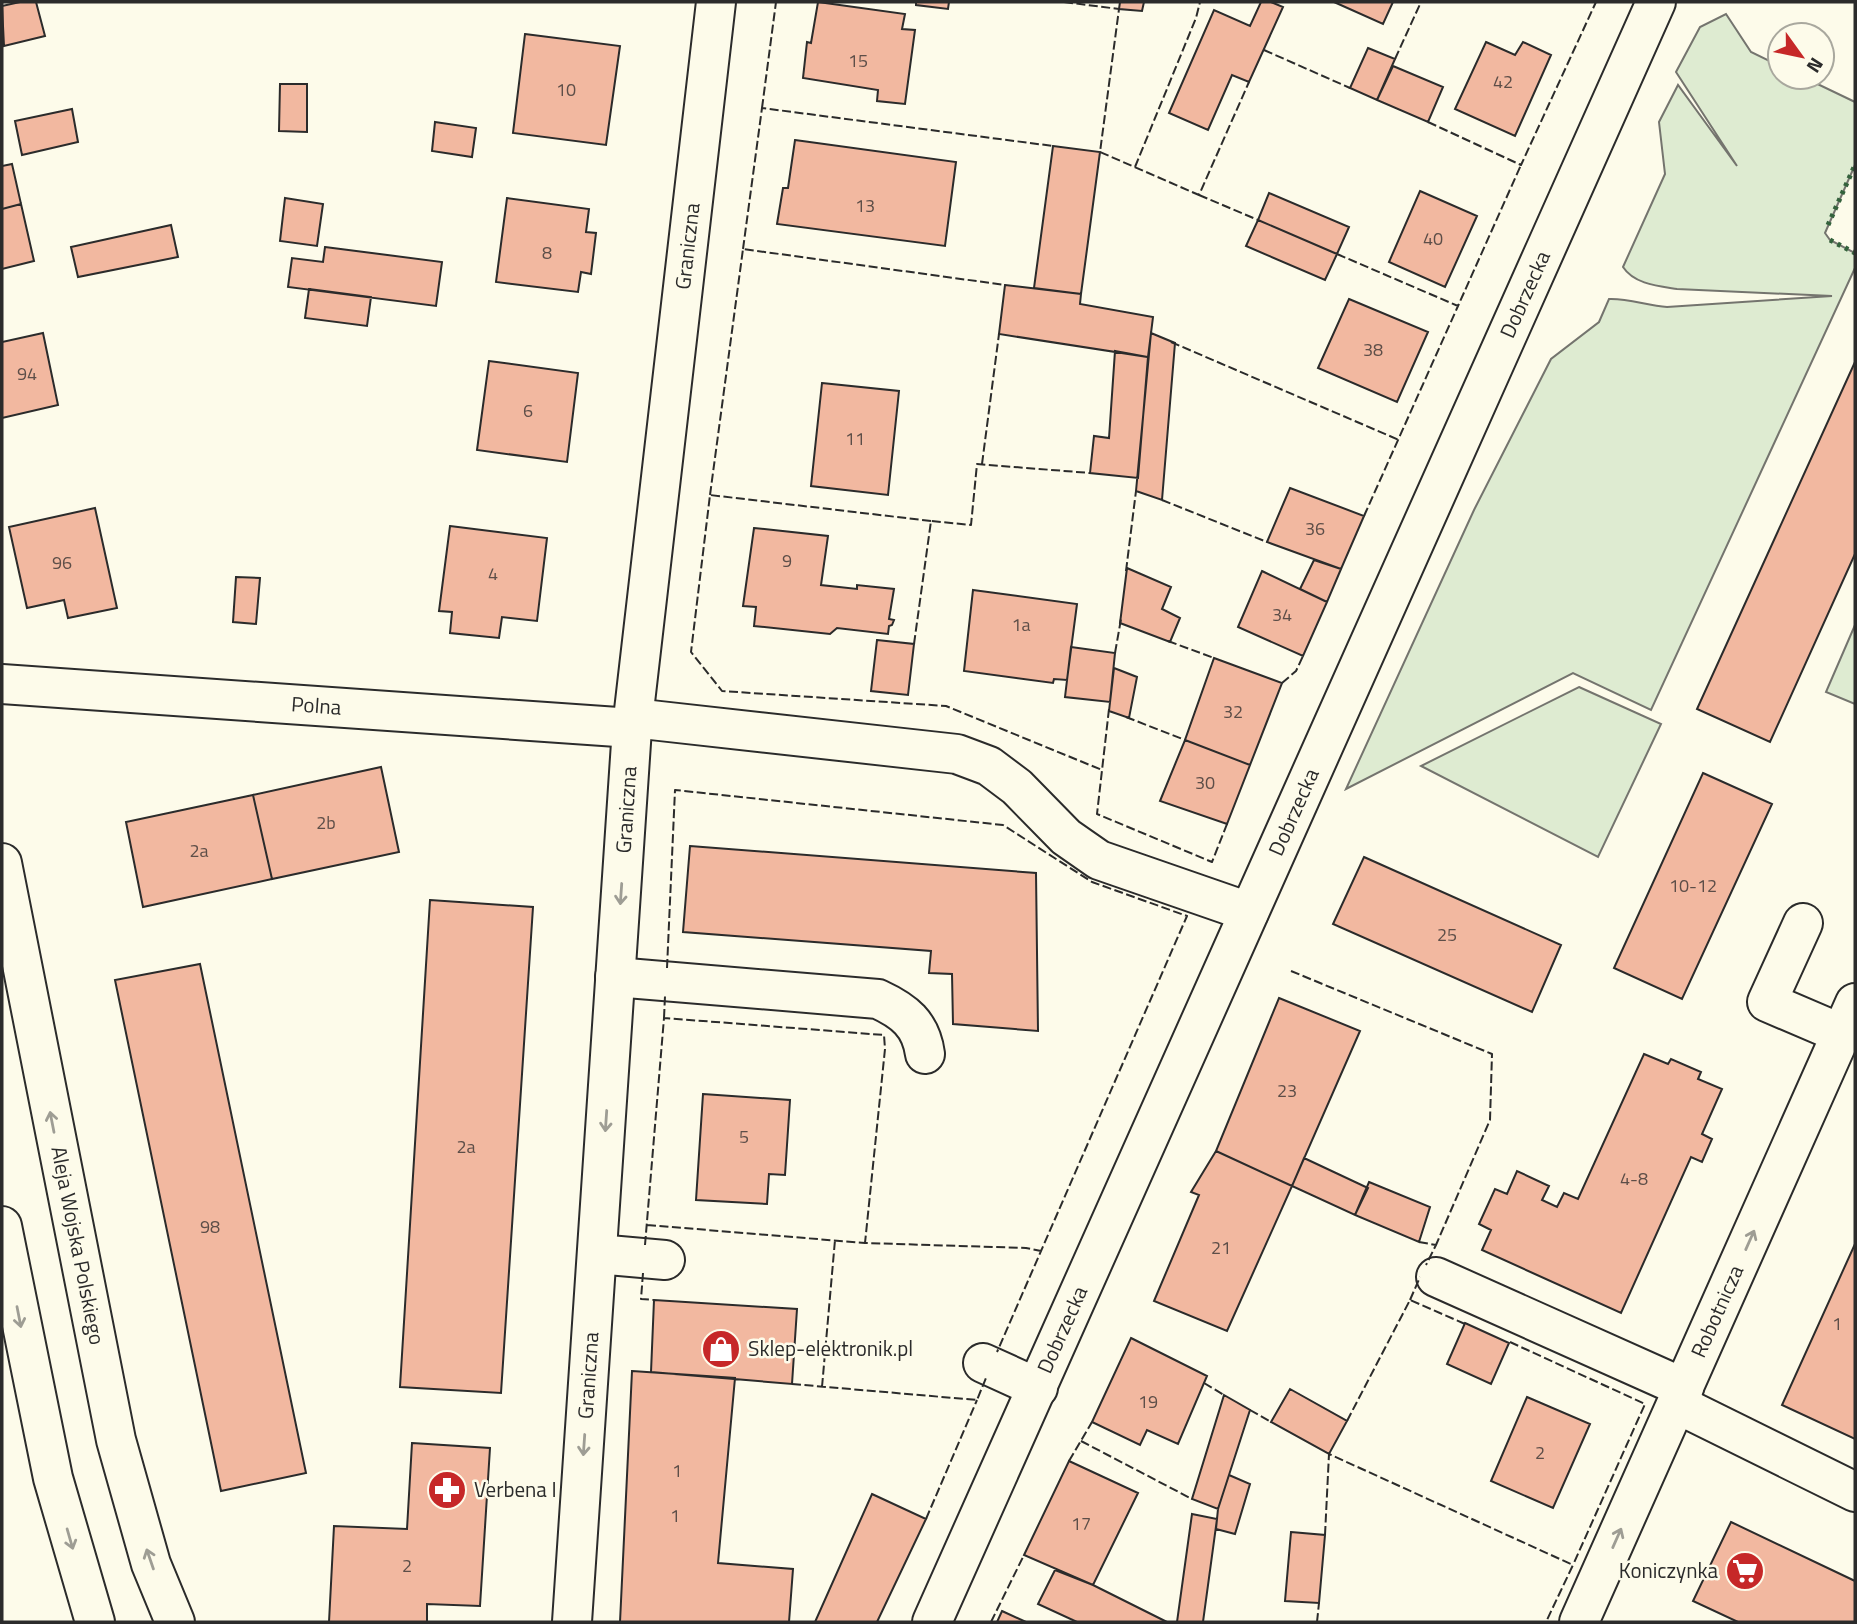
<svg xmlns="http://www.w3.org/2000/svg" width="1857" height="1624" viewBox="0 0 1857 1624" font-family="'Titillium Web',sans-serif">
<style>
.green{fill:#deebd1;stroke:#74746e;stroke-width:2}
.building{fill:#f2b8a0;stroke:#2b2b2b;stroke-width:2}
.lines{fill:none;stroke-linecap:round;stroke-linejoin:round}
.minor-casing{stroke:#2b2b2b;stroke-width:42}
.major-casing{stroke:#2b2b2b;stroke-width:42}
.minor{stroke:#fdfbea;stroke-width:38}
.major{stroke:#fdfbea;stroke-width:38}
.hedge{stroke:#34623c;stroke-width:5;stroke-dasharray:3.5 5;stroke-linecap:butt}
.fence{stroke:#2b2b2b;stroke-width:2;stroke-dasharray:9 3.5;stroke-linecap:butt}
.oneway{stroke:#9e9d94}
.labels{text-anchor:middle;stroke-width:5;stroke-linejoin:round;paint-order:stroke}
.number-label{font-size:18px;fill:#5d4e48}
.street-label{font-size:21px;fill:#2b2b2b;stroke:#fdfbea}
.poi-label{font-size:21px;fill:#2b2b2b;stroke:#fdfbea;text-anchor:start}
</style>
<rect width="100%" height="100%" fill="#fdfbea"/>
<path class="green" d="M 1726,14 L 1751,52 L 1780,66 L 1780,77 L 1803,77 L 1855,102 L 1855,165 L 1825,233 L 1830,240 L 1855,253 L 1855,268 L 1651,710 L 1573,673 L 1346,789 L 1474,510 L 1551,359 L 1599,322 L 1609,299 C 1628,298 1648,306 1667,307 L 1832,296 L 1677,289 C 1658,286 1634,284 1623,267 L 1665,174 L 1659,122 L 1678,85 L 1737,166 L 1676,72 L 1700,27 Z
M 1855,625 L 1855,704 L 1826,692 Z
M 1579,687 L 1661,724 L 1598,857 L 1421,766 Z"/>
<path class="building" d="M 20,2 L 36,2 L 45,36 L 4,46 L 2,6 Z
M 818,2 L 905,14 L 902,29 L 915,30 L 905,104 L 877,101 L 878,90 L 803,78 L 807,42 L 811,43 Z
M 916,2 L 949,2 L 948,9 L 916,5 Z
M 1120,2 L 1144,2 L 1142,11 L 1119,9 Z
M 1261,2 L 1271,2 L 1283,7 L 1249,82 L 1232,75 L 1208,130 L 1169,113 L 1214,10 L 1250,26 Z
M 1334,2 L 1393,2 L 1383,24 Z
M 525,34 L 620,46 L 606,145 L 513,133 Z
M 1486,42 L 1515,55 L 1523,42 L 1551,55 L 1515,136 L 1455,109 Z
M 1368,48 L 1395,59 L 1377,100 L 1350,88 Z
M 1393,66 L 1443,87 L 1428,122 L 1377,100 Z
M 280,84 L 307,84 L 307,132 L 279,131 Z
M 72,109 L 78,142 L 22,155 L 15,121 Z
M 435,122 L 476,128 L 472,157 L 432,151 Z
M 795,140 L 956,162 L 945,246 L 777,224 L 783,188 L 788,188 Z
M 1053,146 L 1100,152 L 1081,294 L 1034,288 Z
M 12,164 L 21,204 L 2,209 L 2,166 Z
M 1420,191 L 1477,216 L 1445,287 L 1389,262 Z
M 1269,193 L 1349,227 L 1337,254 L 1258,220 Z
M 285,198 L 323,204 L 317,246 L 280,241 Z
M 507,198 L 589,209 L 586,232 L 596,233 L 591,274 L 581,272 L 578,292 L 496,282 Z
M 21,204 L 34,261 L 2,269 L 2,209 Z
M 1258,220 L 1337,254 L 1325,280 L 1246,246 Z
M 171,225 L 178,257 L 78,277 L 71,247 Z
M 325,247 L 442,262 L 436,306 L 288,287 L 292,258 L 323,262 Z
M 1005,285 L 1081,294 L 1080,304 L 1153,317 L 1148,357 L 999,334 Z
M 309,289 L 371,297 L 367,326 L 305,318 Z
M 1349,299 L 1428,332 L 1397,402 L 1318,368 Z
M 43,333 L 58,405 L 2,418 L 2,342 Z
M 1151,333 L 1175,343 L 1162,500 L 1136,491 Z
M 1115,351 L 1148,357 L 1138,478 L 1090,473 L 1094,436 L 1109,438 Z
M 489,361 L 578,373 L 567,462 L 477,450 Z
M 1855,362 L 1855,554 L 1770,742 L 1697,709 Z
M 822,383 L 899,391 L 888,495 L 811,486 Z
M 1290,488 L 1364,516 L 1341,569 L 1267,542 Z
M 95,508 L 117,608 L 68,618 L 64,600 L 27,608 L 9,527 Z
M 450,526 L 547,538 L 537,621 L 502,617 L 499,638 L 450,633 L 452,612 L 439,611 Z
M 754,528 L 828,536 L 821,585 L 857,589 L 857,585 L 894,589 L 889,619 L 894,620 L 892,625 L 889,626 L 888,634 L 837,628 L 830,634 L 754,626 L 756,607 L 743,606 Z
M 1314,560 L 1341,569 L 1327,602 L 1300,589 Z
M 1127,568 L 1171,587 L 1162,609 L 1180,618 L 1170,642 L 1120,623 Z
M 1262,571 L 1327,602 L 1303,656 L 1238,627 Z
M 236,577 L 260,578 L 256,624 L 233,622 Z
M 973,590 L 1077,604 L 1067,680 L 1054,679 L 1053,683 L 964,671 Z
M 877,640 L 914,644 L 908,695 L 871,691 Z
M 1071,647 L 1115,653 L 1110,702 L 1065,697 Z
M 1214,658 L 1282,683 L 1250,765 L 1185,740 Z
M 1114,668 L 1137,677 L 1129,718 L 1109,711 Z
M 1185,740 L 1250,765 L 1227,824 L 1160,801 Z
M 381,767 L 399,852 L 272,879 L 253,795 Z
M 1703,773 L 1772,804 L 1682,999 L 1614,968 Z
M 253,795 L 272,879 L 143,907 L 126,822 Z
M 690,846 L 1036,873 L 1038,1031 L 953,1024 L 952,974 L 929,973 L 931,951 L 683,932 Z
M 1364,857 L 1561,945 L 1532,1012 L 1333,924 Z
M 430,900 L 533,907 L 501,1393 L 400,1387 Z
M 200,964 L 306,1473 L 221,1491 L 115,980 Z
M 1279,998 L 1360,1031 L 1292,1186 L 1216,1151 Z
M 1644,1054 L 1668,1064 L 1671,1059 L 1701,1072 L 1698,1079 L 1722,1089 L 1702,1134 L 1712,1139 L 1702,1162 L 1691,1157 L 1621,1313 L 1482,1250 L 1491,1230 L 1479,1224 L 1495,1189 L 1507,1194 L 1517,1171 L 1549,1186 L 1542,1200 L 1557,1207 L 1564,1193 L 1578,1199 Z
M 703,1094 L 790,1100 L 785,1175 L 769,1174 L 767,1204 L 696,1200 Z
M 1216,1151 L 1292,1186 L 1227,1331 L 1154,1301 L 1199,1195 L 1191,1192 Z
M 1304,1158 L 1368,1188 L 1355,1215 L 1292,1186 Z
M 1369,1182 L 1430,1207 L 1419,1242 L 1355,1215 Z
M 1855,1244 L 1855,1439 L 1782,1405 Z
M 654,1300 L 797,1309 L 792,1384 L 651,1372 Z
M 1465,1323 L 1509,1343 L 1491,1384 L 1447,1364 Z
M 1131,1338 L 1207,1376 L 1178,1444 L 1147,1430 L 1140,1445 L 1092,1422 Z
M 632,1371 L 735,1378 L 718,1563 L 793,1569 L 789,1622 L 620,1622 Z
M 1290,1389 L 1347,1421 L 1329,1454 L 1271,1422 Z
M 1224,1395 L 1250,1410 L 1218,1509 L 1192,1499 Z
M 1527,1397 L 1590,1424 L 1553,1508 L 1491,1481 Z
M 412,1443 L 490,1448 L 480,1606 L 427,1604 L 427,1622 L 329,1622 L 334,1526 L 407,1529 Z
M 1069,1461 L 1138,1493 L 1093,1585 L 1024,1555 Z
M 1229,1475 L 1250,1484 L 1235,1534 L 1216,1529 L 1218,1509 Z
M 872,1494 L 926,1519 L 877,1622 L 815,1622 Z
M 1192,1514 L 1217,1519 L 1203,1622 L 1177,1622 Z
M 1731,1522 L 1855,1581 L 1855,1622 L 1738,1622 L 1693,1601 Z
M 1291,1532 L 1325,1535 L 1319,1603 L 1285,1601 Z
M 1055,1570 L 1093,1585 L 1167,1622 L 1077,1622 L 1038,1604 Z
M 1002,1611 L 1026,1622 L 997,1622 Z"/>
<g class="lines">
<defs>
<g id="minor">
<path id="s1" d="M 2,684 L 632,728"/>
<path d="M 633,718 L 957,754 L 989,766 L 1017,787 L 1066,837 L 1099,860 L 1249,912"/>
<path d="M 1803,923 L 1767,1002 L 1842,1034"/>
<path d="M 615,977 L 878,999 C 904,1011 921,1024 925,1054"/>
<path d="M 597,1254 L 665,1260"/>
<path d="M 1436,1277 L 1684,1388"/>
<path d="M 983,1363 L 1038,1388"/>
<path d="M 1677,1404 L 1855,1492"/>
<path id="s2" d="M 572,1622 L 632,728 L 716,2"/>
<path id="s3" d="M 932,1622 L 1656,2"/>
<path id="s4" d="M 1579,1622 L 1855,1003"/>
</g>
<g id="major">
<path id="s5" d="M 2,863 L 116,1440 L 151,1564 L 175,1622"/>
<path d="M 2,1226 L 53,1478 L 95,1622"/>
</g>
</defs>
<use href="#minor" class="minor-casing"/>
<use href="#major" class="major-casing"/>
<use href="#minor" class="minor"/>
<use href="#major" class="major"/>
<path class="hedge" d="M 1828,225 L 1855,165
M 1830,240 L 1855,253"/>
<path class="fence" d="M 1064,2 L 1119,9 L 1100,152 L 1199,195 L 1249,82
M 1264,50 L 1350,88
M 1395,59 L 1421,2
M 762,108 L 776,2
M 1428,122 L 1521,165 L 1596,2
M 1135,167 L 1196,18 L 1200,2
M 1199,195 L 1258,220
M 743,249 L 762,108 L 1053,146
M 1337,254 L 1458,306 L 1521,165
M 1171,342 L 1399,440
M 982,464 L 999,334
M 710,495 L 743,249 L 1005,285
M 1162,500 L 1267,542
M 1364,516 L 1458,306
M 931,521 L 710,495 L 691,652 L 722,691 L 946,706 L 1102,770
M 1126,571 L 1136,491
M 1168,641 L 1214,658
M 914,644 L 931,521 L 971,525 L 977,464 L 1090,473
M 1115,653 L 1121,619
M 1282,683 L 1296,671 L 1303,656
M 1109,709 L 1097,814 L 1212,862 L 1227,824
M 1126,717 L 1185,740
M 667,968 L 675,790 L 1003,825 L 1092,882 L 1187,916 L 997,1352
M 1291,971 L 1492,1054 L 1490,1120 L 1436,1245
M 664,1018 L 665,996
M 647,1225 L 865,1243 L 1026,1248 L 1041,1251
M 1419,1242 L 1436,1245 L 1426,1265
M 645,1245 L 664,1018 L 884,1035 L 885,1049 L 865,1243
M 643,1273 L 641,1299 L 654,1300
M 1410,1300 L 1420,1277
M 1510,1342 L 1645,1404 L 1573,1565
M 1204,1383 L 1224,1395
M 792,1384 L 977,1400 L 986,1378
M 822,1387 L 835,1240
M 1250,1410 L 1271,1422
M 1347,1421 L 1410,1300 L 1465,1324
M 1081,1441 L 1192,1499
M 1069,1461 L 1092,1422
M 926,1519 L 977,1400
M 1325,1535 L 1329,1454 L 1573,1565 L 1546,1622
M 991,1622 L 1024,1555
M 1317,1622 L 1319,1603"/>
</g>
<defs><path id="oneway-shaft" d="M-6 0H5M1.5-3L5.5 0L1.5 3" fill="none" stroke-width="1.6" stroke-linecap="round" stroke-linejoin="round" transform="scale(1.75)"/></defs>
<g class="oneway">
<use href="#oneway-shaft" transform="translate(621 894) rotate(94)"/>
<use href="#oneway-shaft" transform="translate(606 1121) rotate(94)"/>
<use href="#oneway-shaft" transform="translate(52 1122) rotate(-101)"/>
<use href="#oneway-shaft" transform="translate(1750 1240) rotate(-66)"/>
<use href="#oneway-shaft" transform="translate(19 1317) rotate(79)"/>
<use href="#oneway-shaft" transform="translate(584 1445) rotate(94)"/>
<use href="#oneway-shaft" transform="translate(1617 1538) rotate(-66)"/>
<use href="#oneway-shaft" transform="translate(70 1539) rotate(74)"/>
<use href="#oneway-shaft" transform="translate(150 1559) rotate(-109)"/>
</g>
<defs>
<symbol id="shop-disc" viewBox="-11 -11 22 22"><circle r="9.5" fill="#c62828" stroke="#fdfbea"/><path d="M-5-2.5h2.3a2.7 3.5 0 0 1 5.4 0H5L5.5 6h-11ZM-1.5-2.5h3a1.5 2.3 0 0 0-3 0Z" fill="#fff"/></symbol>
<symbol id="pharmacy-disc" viewBox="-11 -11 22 22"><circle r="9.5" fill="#c62828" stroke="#fdfbea"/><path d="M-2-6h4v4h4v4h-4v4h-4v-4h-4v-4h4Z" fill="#fff"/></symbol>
<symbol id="supermarket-disc" viewBox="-11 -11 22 22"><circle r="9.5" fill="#c62828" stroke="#fdfbea"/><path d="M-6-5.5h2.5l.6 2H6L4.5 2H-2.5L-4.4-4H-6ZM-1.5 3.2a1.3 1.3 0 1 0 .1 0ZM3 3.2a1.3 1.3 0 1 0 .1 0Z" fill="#fff"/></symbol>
</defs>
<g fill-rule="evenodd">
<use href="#shop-disc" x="699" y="1327" width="44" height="44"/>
<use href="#pharmacy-disc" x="425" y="1468" width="44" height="44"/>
<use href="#supermarket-disc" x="1723" y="1549" width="44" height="44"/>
</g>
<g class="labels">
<g class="number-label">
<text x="858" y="67">15</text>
<text x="1503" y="88">42</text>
<text x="566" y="96">10</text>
<text x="865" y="212">13</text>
<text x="1433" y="245">40</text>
<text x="547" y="259">8</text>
<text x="1373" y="356">38</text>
<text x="27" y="380">94</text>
<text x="528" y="417">6</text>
<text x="855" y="445">11</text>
<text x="1315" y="535">36</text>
<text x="787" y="567">9</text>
<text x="62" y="569">96</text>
<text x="493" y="580">4</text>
<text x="1282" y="621">34</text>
<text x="1021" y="631">1a</text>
<text x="1233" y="718">32</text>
<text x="1205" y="789">30</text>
<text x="326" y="829">2b</text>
<text x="199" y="857">2a</text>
<text x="1693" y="892">10-12</text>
<text x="1447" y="941">25</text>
<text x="1287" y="1097">23</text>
<text x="744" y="1143">5</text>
<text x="466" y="1153">2a</text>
<text x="1634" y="1185">4-8</text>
<text x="210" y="1233">98</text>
<text x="1221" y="1254">21</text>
<text x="1837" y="1330">1</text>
<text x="1148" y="1408">19</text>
<text x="1540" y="1459">2</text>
<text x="677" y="1477">1</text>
<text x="675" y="1522">1</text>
<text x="1081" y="1530">17</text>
<text x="407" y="1572">2</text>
</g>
<g class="street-label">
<text dy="7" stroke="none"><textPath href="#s2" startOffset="1381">Graniczna</textPath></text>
<text dy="7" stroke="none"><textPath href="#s3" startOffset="1454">Dobrzecka</textPath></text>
<text dy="7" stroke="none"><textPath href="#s1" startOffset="315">Polna</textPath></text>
<text dy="7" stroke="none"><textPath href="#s2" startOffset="814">Graniczna</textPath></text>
<text dy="7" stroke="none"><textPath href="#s3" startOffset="887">Dobrzecka</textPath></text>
<text dy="7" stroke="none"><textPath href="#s5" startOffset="390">Aleja Wojska Polskiego</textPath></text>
<text dy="7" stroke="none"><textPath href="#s4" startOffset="340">Robotnicza</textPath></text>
<text dy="7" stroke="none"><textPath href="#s3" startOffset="320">Dobrzecka</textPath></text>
<text dy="7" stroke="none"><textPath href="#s2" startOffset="247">Graniczna</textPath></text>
</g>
<g class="poi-label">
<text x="748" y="1356">Sklep-elektronik.pl</text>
<text x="474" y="1497">Verbena I</text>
<text x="1718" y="1578" text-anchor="end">Koniczynka</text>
</g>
</g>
<rect width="1857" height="1624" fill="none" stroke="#2b2b2b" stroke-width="7"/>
<g transform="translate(1801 56) rotate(123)"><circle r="33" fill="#fdfbea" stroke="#a9a89e" stroke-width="2"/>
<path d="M0-5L12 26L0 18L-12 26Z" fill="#c62828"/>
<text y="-10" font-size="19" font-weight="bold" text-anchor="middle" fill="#2b2b2b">N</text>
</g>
</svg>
